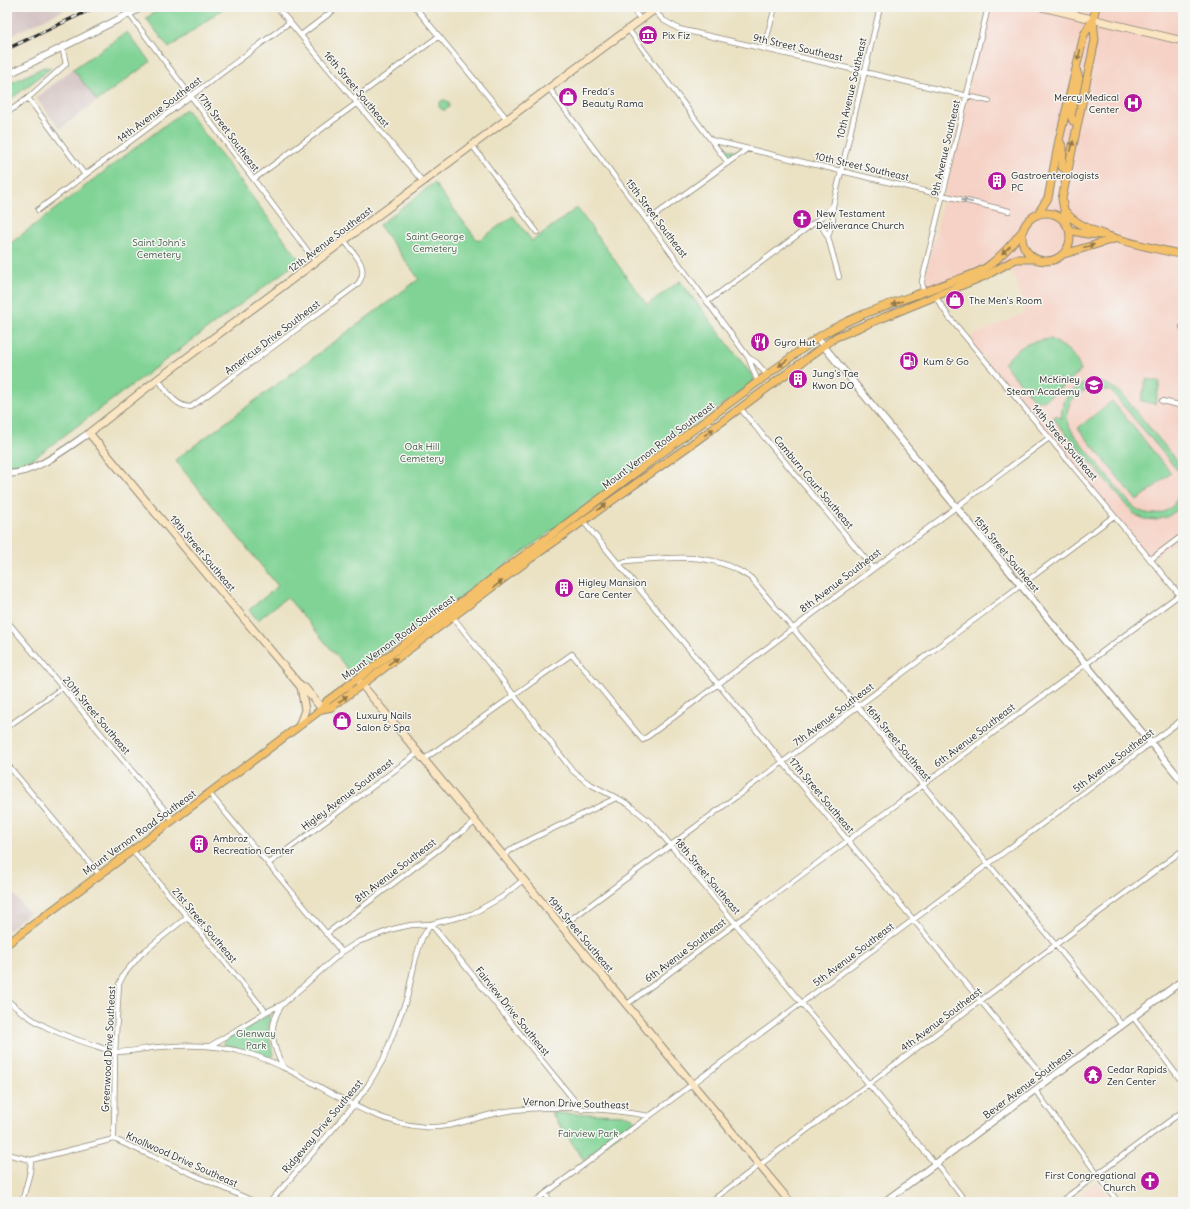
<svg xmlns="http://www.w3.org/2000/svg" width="1190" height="1209" viewBox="0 0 1190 1209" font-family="Delius,sans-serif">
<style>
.built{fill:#f6d1c5}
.industrial{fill:#d1bfbf}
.green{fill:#80d395;stroke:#567f60;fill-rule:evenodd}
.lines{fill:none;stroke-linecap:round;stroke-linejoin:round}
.minor-casing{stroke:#8b8678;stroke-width:6}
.tertiary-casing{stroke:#8b8678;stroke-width:8}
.secondary-casing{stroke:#8b8678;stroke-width:9}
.primary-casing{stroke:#8b8678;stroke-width:9}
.minor{stroke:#fff;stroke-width:4.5}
.tertiary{stroke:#fff;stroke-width:6}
.secondary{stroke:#fbe6c3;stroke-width:7}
.primary{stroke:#f4c16a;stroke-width:7}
.rail-casing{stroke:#2b2b2b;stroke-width:3.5}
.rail{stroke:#f6f6f2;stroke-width:2;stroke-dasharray:6;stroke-linecap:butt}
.oneway{fill:#90764a}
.oneway2{fill:#a0a0a0}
.labels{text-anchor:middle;stroke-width:3;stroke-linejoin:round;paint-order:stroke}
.poi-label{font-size:10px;fill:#2b2b2b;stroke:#f6f6f2;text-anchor:start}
.street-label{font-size:10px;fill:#2b2b2b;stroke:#f6f6f2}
.park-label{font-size:10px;fill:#445d4b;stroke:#f6f6f2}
</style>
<rect width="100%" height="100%" fill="#f6f6f2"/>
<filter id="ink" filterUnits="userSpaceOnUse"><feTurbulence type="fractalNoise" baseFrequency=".025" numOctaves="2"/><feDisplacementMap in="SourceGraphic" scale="8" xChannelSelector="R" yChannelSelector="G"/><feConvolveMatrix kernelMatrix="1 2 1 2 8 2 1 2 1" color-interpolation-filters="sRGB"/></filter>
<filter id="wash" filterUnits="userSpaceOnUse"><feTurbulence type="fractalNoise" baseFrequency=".012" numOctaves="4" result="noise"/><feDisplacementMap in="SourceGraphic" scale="16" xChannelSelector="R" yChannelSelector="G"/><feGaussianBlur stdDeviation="0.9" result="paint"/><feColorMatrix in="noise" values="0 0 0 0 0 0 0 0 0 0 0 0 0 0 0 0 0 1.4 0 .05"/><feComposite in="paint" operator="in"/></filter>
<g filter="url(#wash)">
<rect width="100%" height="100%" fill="#ebe2c4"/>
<path class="built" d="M 988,7 L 1183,7 L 1183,535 L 1150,560 L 967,338 L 1025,313 L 1012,268 L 1039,254 L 927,296 L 923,288 Z
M 1097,1182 L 1112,1202 L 1069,1202 Z"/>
<path class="industrial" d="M 7,7 L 70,7 L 7,37 Z
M 73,69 L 97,101 L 60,129 L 36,98 Z
M 7,887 L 29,913 L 7,931 Z"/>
<path class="green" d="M 164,7 L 225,7 L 169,48 L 146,18 Z
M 127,32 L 150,62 L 97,101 L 73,69 Z
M 44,67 L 51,68 L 7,102 L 7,85 Z
M439 105a5 5 0 1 1 10 0a5 5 0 1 1-10 0Z
M 186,109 L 300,260 L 34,458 L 16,466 L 7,465 L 7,246 Z
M 725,148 L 736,152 L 728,157 L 723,150 Z
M 434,183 L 478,241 L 513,216 L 532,241 L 577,208 L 647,305 L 680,281 L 754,378 L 753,382 L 419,629 L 352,674 L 287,597 L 258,620 L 249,610 L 278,586 L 175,460 L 419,279 L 379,225 Z
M 1051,339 C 1067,349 1075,353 1081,371 L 1044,401 L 1035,401 L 1004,364 C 1019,345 1027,342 1051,339 Z
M 1146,379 L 1160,382 L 1155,404 L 1141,401 Z
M 1090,382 C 1103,382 1111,385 1121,393 L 1183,468 L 1183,502 L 1177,510 L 1167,517 L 1156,520 L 1145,519 L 1135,515 L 1053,418 L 1057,415 L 1061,419 C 1062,397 1070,389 1090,382 ZM 1093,388 L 1111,391 L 1116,397 L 1179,472 C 1182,484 1181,494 1174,504 C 1166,515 1149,516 1138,510 C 1129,504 1122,493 1115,485 C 1101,468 1087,450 1073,433 C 1060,412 1070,393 1093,388 Z
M 1112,401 L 1171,473 L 1137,501 L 1078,428 Z
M 269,1015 L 270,1016 L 268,1032 L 273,1055 L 272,1058 L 224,1045 L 225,1040 Z
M 551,1113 L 628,1115 L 634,1118 L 635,1121 L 584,1160 Z"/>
</g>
<g filter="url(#ink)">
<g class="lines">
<defs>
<path id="minor" d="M 277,7 L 423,182
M 415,7 L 507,119
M 631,7 L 641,20
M 654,10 L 663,20 L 679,29 L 989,101
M 129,14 L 316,262
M 628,29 L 728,163
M 301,35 L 338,7
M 764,48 L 775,7
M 549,88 L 748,357 L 758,382
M 28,98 L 85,175
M 354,99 L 439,36
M 7,113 L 28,98 L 66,64 L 62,46
M 711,140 L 1009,211
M 472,145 L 537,232
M 254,179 L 357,103
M 38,210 L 290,22
M 818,220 L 828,237 L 839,277
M 647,221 L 747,149
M 828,237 L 833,219 L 833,206
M 923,293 L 922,281 L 988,7
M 935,296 L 949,317 L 1183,599
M 707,302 L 818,220 L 833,206 L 880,7
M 1182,327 L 1183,327
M 749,358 L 756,362 L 767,375
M 158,379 C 167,391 175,407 191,407 L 357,285 C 371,268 355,255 344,240
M 1162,401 L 1183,406
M 740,408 L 873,568
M 583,521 L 1047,1081
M 1150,560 L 1183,535
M 618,564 L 626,561 C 673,558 710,550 751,578 L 1122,1025
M 453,617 L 573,771 L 588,783 L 628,804 L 653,824 L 935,1164
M 7,621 L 173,820
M 7,727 L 62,688
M 423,760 L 572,654 L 643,740 L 1049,438
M 7,764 L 99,874
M 209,793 L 342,952
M 132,850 L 266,1012
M 503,856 L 515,847 L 616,798
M 268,864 L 418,753
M 562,926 L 1114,516
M 326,934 L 475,822
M 7,1000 C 34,1024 58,1034 93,1045 C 100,1047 108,1051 116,1052 C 130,1052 146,1048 160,1047 C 190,1044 221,1045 250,1054 C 311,1073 359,1122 424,1127 C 450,1129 473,1118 497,1113 C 541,1104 604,1108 649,1116
M 282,1005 C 267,1026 272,1047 284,1068
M 626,1005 L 1179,595
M 1133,1017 L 1183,1083
M 210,1046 L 266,1012 L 283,1004 L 342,952 L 358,942 L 393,929 L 411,925 L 431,924 L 472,914 L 502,897 L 523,880
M 1035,1090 L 1118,1202
M 114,1139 L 115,1052 L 119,984 L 124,974 L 141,954 L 187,917
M 7,1154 L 31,1160 L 114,1139 L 255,1202
M 936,1163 L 966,1202
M 545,1194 L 551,1202
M 22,1202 L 30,1172 L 31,1160
M 270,1202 L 353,1106 L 368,1085 L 383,1060 L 407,998 L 415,961 L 422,938 L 431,924 L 582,1110
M 534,1202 L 1183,719
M 710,1202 L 1183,850
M 1060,1202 L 1183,1111"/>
<path id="tertiary" d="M 7,75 L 143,7
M 817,338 L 1183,782
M 7,474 C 34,474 67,448 89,433
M 884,1202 L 1183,980"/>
<path id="secondary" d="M 1042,7 L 1183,41
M 358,680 L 790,1202
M 301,687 L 305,688 L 322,709
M 299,726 L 305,710 L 301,687 L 89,433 L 158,379 L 658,7"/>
<path id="primary" d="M 1076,69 L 1079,78 L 1071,116 L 1073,121 L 1077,123
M 1059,140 L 1063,148 L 1062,167 L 1067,171
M 1065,211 C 1081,235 1150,247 1179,254 L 1183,257
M1022 237a24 24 0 1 1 48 0a24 24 0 1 1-48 0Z
M 1037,215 L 1048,198 L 1059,140 L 1084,35 L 1093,19 L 1096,7
M 1067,226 L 1062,199 L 1095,40 L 1093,19
M 1069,230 L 1087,234 L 1101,235
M 1064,254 L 1114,239
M 322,709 L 332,707 L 530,559 L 700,438 L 836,337 L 987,275 L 1016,259 L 1036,259
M 7,944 L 322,709 L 327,701 L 357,679 L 817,338 C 857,312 906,300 950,282 C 962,278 977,274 987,267 C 1001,257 1013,243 1023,230"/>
</defs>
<use href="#minor" class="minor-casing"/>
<use href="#tertiary" class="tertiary-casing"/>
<use href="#secondary" class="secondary-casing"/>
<use href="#primary" class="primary-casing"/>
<use href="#minor" class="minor"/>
<use href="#tertiary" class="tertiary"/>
<use href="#secondary" class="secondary"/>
<use href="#primary" class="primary"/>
<defs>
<path id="rail" d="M 7,49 L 96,7"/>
</defs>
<use href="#rail" class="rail-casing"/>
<use href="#rail" class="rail"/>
</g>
<defs><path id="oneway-solid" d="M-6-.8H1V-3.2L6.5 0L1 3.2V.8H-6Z"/></defs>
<g class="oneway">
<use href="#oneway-solid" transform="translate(1079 55) rotate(104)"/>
<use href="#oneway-solid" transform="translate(1072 146) rotate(-77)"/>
<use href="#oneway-solid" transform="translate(1089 246) rotate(-15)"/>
<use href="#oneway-solid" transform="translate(1006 250) rotate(137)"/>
<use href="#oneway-solid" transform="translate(897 303) rotate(160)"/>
<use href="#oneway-solid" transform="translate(783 363) rotate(143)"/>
<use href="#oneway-solid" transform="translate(709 432) rotate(-36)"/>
<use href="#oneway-solid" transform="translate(602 507) rotate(-36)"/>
<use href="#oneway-solid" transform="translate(498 584) rotate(-37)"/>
<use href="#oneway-solid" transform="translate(393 661) rotate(-36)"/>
<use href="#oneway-solid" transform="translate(343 699) rotate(-37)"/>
</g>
<use class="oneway2" href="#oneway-solid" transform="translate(967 201) rotate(-167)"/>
</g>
<defs>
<symbol id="museum-disc" viewBox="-11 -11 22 22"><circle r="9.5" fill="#b5179e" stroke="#f6f6f2"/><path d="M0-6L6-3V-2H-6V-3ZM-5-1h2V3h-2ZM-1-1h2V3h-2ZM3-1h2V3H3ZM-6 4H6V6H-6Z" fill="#fff"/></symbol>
<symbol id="shop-disc" viewBox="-11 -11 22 22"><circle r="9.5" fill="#b5179e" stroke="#f6f6f2"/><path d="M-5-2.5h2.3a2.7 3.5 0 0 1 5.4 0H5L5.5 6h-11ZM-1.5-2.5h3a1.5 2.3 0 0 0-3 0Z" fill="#fff"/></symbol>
<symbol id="hospital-disc" viewBox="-11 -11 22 22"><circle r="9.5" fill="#b5179e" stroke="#f6f6f2"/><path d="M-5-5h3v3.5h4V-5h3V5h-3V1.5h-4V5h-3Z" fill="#fff"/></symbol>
<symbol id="building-disc" viewBox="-11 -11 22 22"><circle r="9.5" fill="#b5179e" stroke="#f6f6f2"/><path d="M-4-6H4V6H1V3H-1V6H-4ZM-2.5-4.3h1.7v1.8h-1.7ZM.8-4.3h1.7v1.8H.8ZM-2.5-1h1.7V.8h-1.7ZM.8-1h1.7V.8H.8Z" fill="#fff"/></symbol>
<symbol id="church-disc" viewBox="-11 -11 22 22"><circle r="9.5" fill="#b5179e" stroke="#f6f6f2"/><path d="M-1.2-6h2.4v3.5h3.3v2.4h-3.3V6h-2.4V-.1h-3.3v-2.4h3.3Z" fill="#fff"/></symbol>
<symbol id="restaurant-disc" viewBox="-11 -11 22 22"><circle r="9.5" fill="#b5179e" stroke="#f6f6f2"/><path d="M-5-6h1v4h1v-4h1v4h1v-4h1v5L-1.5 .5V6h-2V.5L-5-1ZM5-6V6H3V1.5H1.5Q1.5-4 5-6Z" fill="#fff"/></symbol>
<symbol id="fuel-disc" viewBox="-11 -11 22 22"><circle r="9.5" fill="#b5179e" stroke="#f6f6f2"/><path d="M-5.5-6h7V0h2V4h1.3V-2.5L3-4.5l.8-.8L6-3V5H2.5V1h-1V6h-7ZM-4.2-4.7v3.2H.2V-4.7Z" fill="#fff"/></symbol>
<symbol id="school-disc" viewBox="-11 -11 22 22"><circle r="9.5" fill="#b5179e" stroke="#f6f6f2"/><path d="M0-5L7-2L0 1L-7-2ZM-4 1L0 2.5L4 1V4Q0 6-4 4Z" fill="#fff"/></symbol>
<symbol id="temple-disc" viewBox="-11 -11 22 22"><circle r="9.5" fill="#b5179e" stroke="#f6f6f2"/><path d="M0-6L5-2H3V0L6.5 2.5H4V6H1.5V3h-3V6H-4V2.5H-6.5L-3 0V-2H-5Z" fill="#fff"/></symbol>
</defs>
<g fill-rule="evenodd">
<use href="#museum-disc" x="637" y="24" width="22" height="22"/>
<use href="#shop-disc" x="557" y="86" width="22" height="22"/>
<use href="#hospital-disc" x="1122" y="92" width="22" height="22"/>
<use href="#building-disc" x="986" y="170" width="22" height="22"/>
<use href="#church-disc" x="791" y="208" width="22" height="22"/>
<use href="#shop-disc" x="944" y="289" width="22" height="22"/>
<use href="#restaurant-disc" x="749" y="331" width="22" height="22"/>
<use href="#fuel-disc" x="898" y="350" width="22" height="22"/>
<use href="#building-disc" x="787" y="368" width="22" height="22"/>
<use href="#school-disc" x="1083" y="374" width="22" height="22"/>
<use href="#building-disc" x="553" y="577" width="22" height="22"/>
<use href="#shop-disc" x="331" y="710" width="22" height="22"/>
<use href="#building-disc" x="188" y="833" width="22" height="22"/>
<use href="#temple-disc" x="1082" y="1064" width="22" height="22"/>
<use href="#church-disc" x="1139" y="1170" width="22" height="22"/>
</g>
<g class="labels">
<g class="poi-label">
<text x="662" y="39">Pix Fiz</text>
<text x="582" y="95">Freda's<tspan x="582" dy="12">Beauty Rama</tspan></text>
<text x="1119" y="101" text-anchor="end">Mercy Medical<tspan x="1119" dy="12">Center</tspan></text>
<text x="1011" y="179">Gastroenterologists<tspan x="1011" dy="12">PC</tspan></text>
<text x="816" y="217">New Testament<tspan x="816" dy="12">Deliverance Church</tspan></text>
<text x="969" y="304">The Men's Room</text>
<text x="774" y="346">Gyro Hut</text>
<text x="923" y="365">Kum &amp; Go</text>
<text x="812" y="377">Jung's Tae<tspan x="812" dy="12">Kwon DO</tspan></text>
<text x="1080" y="383" text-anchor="end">McKinley<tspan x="1080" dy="12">Steam Academy</tspan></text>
<text x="578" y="586">Higley Mansion<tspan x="578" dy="12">Care Center</tspan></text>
<text x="356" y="719">Luxury Nails<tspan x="356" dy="12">Salon &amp; Spa</tspan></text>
<text x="213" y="842">Ambroz<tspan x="213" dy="12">Recreation Center</tspan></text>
<text x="1107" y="1073">Cedar Rapids<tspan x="1107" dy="12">Zen Center</tspan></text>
<text x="1136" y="1179" text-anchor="end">First Congregational<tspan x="1136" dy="12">Church</tspan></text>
</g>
<g class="street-label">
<text transform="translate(798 47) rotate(13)" y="4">9th Street Southeast</text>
<text transform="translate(851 88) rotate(-77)" y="4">10th Avenue Southeast</text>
<text transform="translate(357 89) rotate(50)" y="4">16th Street Southeast</text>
<text transform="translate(159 109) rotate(-37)" y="4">14th Avenue Southeast</text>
<text transform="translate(229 132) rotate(53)" y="4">17th Street Southeast</text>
<text transform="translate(945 148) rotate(-77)" y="4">9th Avenue Southeast</text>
<text transform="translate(862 166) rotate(13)" y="4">10th Street Southeast</text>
<text transform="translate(657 218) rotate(53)" y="4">15th Street Southeast</text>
<text transform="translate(330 239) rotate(-37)" y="4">12th Avenue Southeast</text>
<text transform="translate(272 337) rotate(-37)" y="4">Americus Drive Southeast</text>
<text transform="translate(1065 442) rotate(50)" y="4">14th Street Southeast</text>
<text transform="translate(658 445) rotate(-37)" y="4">Mount Vernon Road Southeast</text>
<text transform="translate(814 482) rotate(50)" y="4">Camburn Court Southeast</text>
<text transform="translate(203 553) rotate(50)" y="4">19th Street Southeast</text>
<text transform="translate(1007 554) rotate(50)" y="4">15th Street Southeast</text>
<text transform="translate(840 580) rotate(-37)" y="4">8th Avenue Southeast</text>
<text transform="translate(398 637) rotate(-36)" y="4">Mount Vernon Road Southeast</text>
<text transform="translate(833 714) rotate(-37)" y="4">7th Avenue Southeast</text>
<text transform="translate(97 715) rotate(50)" y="4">20th Street Southeast</text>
<text transform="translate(974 735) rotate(-37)" y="4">6th Avenue Southeast</text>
<text transform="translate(899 743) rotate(50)" y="4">16th Street Southeast</text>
<text transform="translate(1113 760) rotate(-37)" y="4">5th Avenue Southeast</text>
<text transform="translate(347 794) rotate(-37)" y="4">Higley Avenue Southeast</text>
<text transform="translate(822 795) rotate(50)" y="4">17th Street Southeast</text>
<text transform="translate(139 832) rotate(-36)" y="4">Mount Vernon Road Southeast</text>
<text transform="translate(395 870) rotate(-37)" y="4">8th Avenue Southeast</text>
<text transform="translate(708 876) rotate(50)" y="4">18th Street Southeast</text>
<text transform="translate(205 925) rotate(50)" y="4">21st Street Southeast</text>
<text transform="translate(581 934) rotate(50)" y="4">19th Street Southeast</text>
<text transform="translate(685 950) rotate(-37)" y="4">6th Avenue Southeast</text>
<text transform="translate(853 954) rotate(-37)" y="4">5th Avenue Southeast</text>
<text transform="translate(513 1011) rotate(51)" y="4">Fairview Drive Southeast</text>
<text transform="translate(941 1019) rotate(-37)" y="4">4th Avenue Southeast</text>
<text transform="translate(108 1049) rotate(-87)" y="4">Greenwood Drive Southeast</text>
<text transform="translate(1028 1083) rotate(-37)" y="4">Bever Avenue Southeast</text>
<text transform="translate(576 1103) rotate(2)" y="4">Vernon Drive Southeast</text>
<text transform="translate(322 1126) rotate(-50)" y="4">Ridgeway Drive Southeast</text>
<text transform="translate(182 1159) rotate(24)" y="4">Knollwood Drive Southeast</text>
</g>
<g class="park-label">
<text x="435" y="240">Saint George<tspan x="435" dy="12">Cemetery</tspan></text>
<text x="159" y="246">Saint John's<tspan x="159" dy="12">Cemetery</tspan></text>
<text x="422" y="450">Oak Hill<tspan x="422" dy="12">Cemetery</tspan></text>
<text x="256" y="1037">Glenway<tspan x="256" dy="12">Park</tspan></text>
<text x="588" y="1137">Fairview Park</text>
</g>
</g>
<rect width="1190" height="1209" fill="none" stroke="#f6f6f2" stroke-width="24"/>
</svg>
